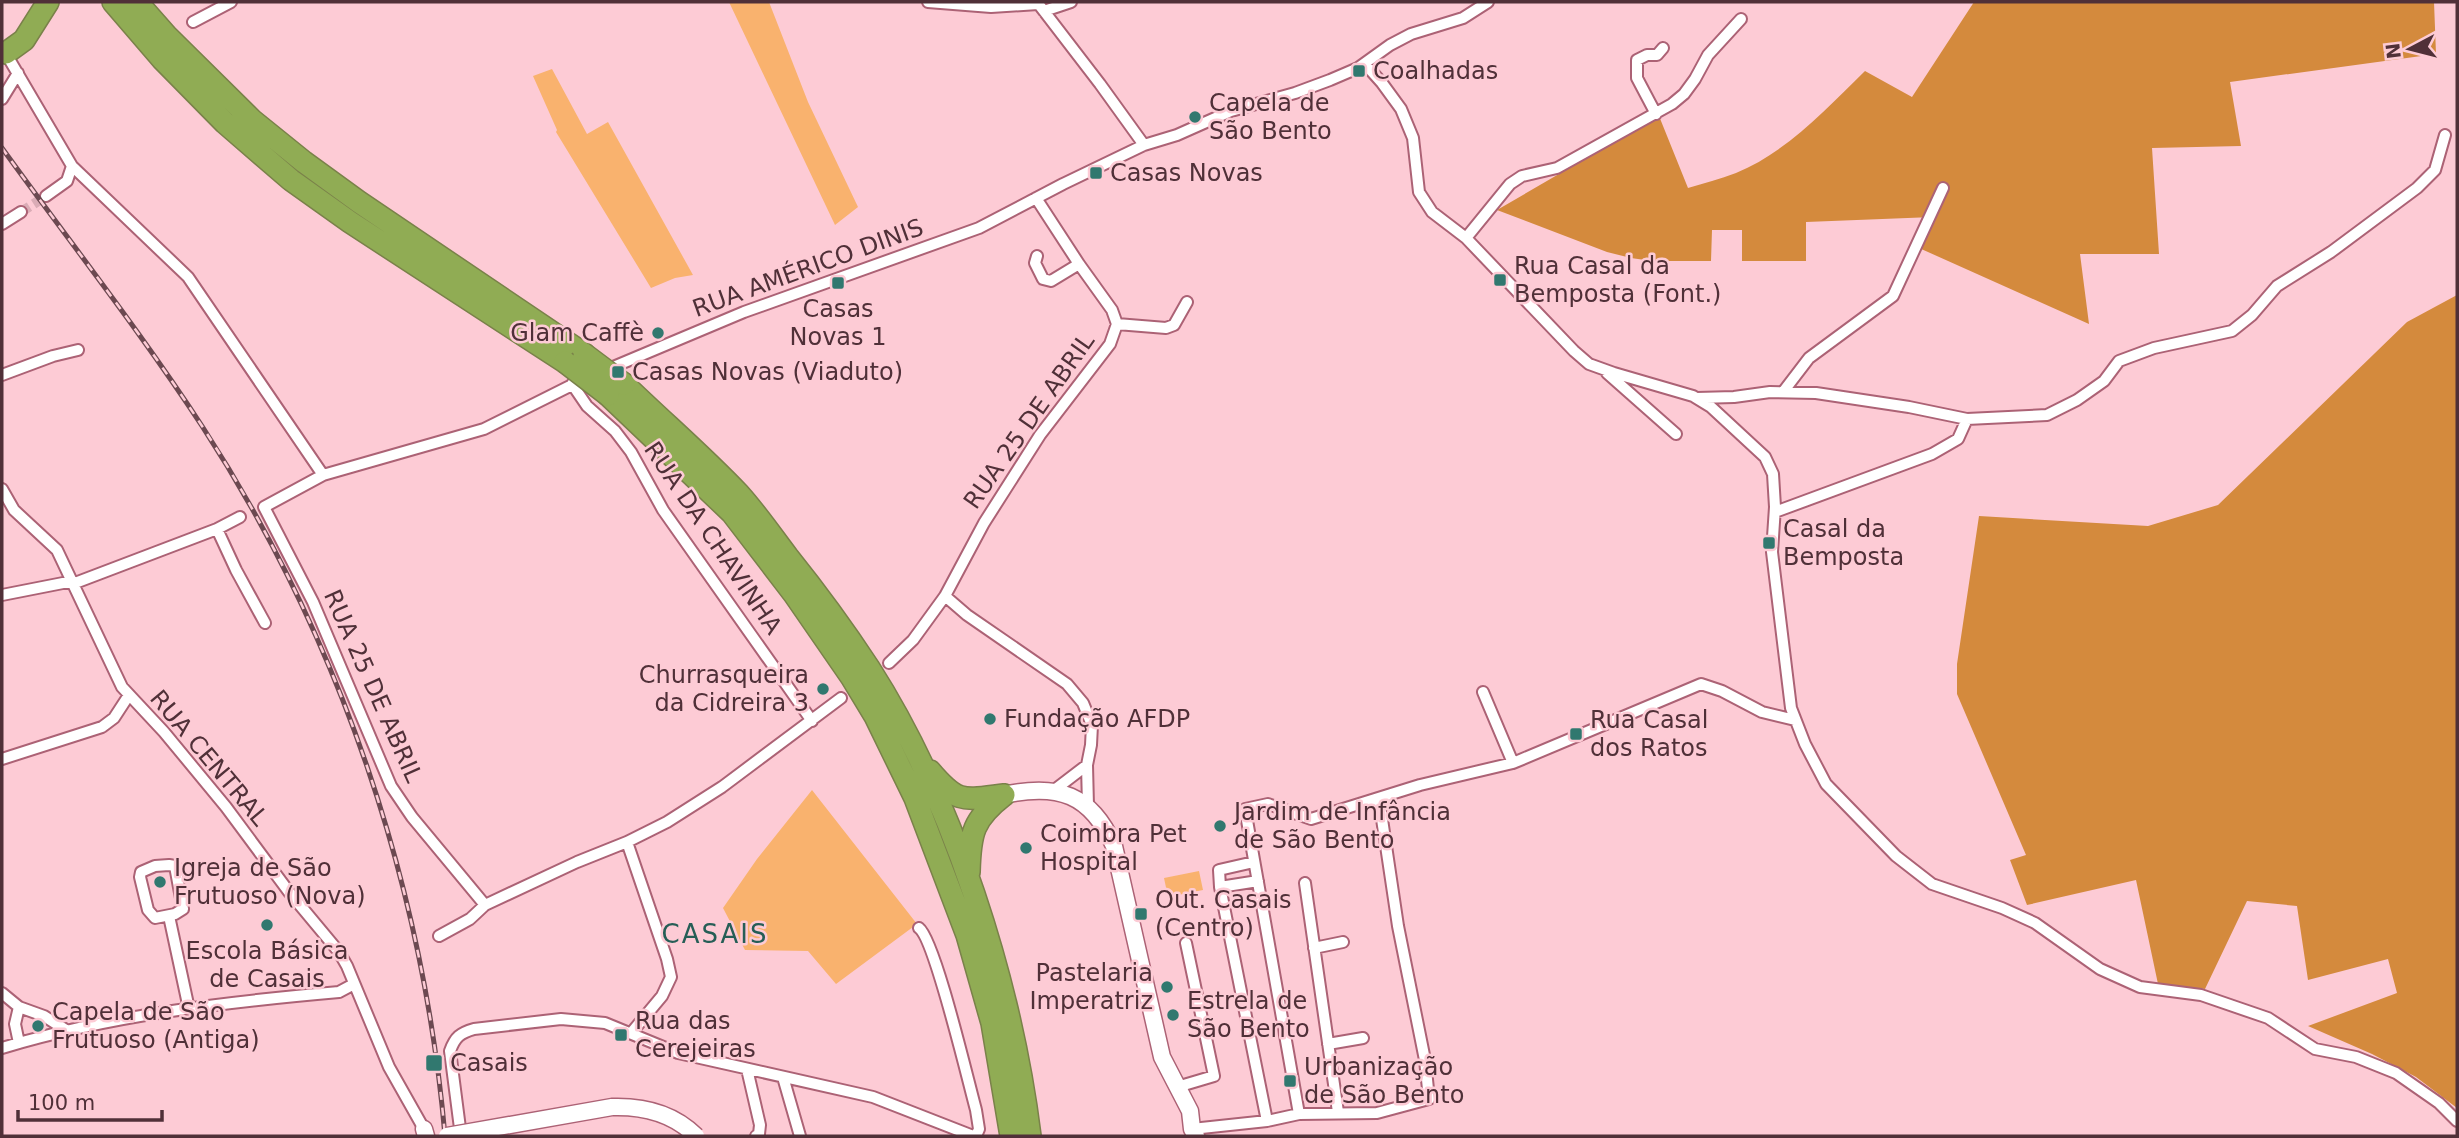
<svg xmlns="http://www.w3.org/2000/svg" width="2459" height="1138" viewBox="0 0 2459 1138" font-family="'DejaVu Sans',sans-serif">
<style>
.green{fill:#f9b26e}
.forest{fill:#d48a3d}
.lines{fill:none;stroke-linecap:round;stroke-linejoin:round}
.street-tunnel{stroke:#daacb6;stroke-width:10;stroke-dasharray:10 5;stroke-linecap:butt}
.street-casing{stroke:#ac6275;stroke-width:14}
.secondary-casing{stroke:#ac6275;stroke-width:19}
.highway-casing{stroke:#7a814a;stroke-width:24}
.street{stroke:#fff;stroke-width:10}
.secondary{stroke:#fff;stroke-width:16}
.highway{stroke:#90ac54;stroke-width:21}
.rail-casing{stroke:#6c4951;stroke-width:5}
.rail{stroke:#fdcbd5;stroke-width:2.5;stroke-dasharray:8;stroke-linecap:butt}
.secondary-bridge-casing{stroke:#ac6275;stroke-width:19;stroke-linecap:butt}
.highway-bridge-casing{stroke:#7a814a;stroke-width:24;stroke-linecap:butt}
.secondary-bridge{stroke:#fff;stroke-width:16}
.highway-bridge{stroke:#90ac54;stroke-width:21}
.poi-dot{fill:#31786f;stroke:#fdcbd5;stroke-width:2.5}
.labels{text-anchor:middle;stroke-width:5;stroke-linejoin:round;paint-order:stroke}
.poi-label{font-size:24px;fill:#503038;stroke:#fdcbd5;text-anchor:start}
.street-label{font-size:24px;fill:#503038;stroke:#fdcbd5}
.neighbourhood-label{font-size:26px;letter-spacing:2px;fill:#265e56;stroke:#fdcbd5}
</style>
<rect width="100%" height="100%" fill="#fdcbd5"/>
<path class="green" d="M 729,2 L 769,2 L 808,102 L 858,207 L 835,225 Z
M 552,69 L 587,134 L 608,122 L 693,275 L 675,278 L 651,288 L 556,132 L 557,130 L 533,76 Z
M 812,790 L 917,924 L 836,984 L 808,951 L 745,950 L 723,908 L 757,859 Z
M 1199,871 L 1203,890 L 1168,897 L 1164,878 Z"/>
<path class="forest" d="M 1974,2 L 2434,2 L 2436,54 L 2230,82 L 2241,146 L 2152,148 L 2159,254 L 2080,254 L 2089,324 L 1919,248 L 1933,217 L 1806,222 L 1806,261 L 1742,261 L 1742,230 L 1712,230 L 1711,261 L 1652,261 L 1631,258 L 1607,252 L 1497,210 L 1659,116 L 1688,188 C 1704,183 1720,179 1736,173 C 1787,152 1826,109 1865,71 L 1912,97 Z
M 2457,295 L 2457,1108 L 2416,1077 L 2372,1054 L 2308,1026 L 2397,993 L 2388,959 L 2308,980 L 2297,906 L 2247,901 L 2205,989 L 2158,984 L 2136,880 L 2027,905 L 2010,860 L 2026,855 L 1957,694 L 1957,664 L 1979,516 L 2148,526 L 2218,505 L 2407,322 Z"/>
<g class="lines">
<path class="street-tunnel" d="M 21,212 L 46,196"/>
<defs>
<path id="street" d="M 928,2 L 991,7 L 1038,4
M 1037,2 L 1100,84 L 1144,145
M 1044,11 L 1071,2
M 193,22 L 231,2
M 5,52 L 72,166 L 67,181 L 46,196
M 1365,64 L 1382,83 L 1401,109 L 1413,138 L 1419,192 L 1432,212 L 1466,238 L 1574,351 L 1589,364 L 1614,373 L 1693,396 L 1711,407 L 1765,457 L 1773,474 L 1775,507 L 1772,552 L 1791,708 L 1805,744 L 1826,784 L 1896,856 L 1932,884 L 2002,908 L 2035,923 L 2100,969 L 2140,987 L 2201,995 L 2268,1018 L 2315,1049 L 2356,1057 L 2396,1073 L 2439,1103 L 2457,1121
M 2,99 L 18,73
M 1656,114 L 1637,78 L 1637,60 L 1647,55 L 1657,55 L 1663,48
M 72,166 L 188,277 L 323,475
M 2,224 L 21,212
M 1466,238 L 1510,184 L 1522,176 L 1557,168 L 1672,104 L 1684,94 L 1695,79 L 1708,55 L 1741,19
M 1037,256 L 1035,263 L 1043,279 L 1051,281 L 1079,264
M 1117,324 L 1166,328 L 1174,325 L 1187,302
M 606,370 L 744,312 L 979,228 L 1063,184 L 1144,145 L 1177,135 L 1231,111 L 1295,93 L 1330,80 L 1358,68 L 1390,45 L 1411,34 L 1463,18 L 1488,2
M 1607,373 L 1676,434
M 2,375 L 53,356 L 78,350
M 572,384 L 587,406 L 615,431 L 631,452 L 663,510 L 812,721
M 1783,392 L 1809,358 L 1893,296 L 1943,188
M 1697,398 L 1734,397 L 1770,392 L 1816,393 L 1909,407 L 1967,419 L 2047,415 L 2077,400 L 2104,381 L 2119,361 L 2154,348 L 2232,331 L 2252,315 L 2277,286 L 2331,252 L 2417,188 L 2435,170 L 2445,135
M 2,489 L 14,510 L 57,550 L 122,687 L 164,732 L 226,807 L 289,892 L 339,952 L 347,966 L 389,1067 L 424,1129
M 1775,512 L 1932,454 L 1958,439 L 1967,419
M 217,529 L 236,570 L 265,623
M 2,595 L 63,583 L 75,583 L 217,529 L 240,517
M 945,596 L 967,615 L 1067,684 L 1083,703 L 1092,725 L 1091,745 L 1087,765 L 1088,806
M 889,663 L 913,640 L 945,596 L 984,523 L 1040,435 L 1110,344 L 1117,324 L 1112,310 L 1079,264 L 1036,198
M 1483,692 L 1513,763
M 2,759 L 102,727 L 114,718 L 129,695
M 1053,791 L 1087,765
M 627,842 L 667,959 L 671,977 L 662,996 L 632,1032
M 1254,862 L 1219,870 L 1220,887 L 1267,1121
M 169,865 L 175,866 L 183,909 L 175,914 L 155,918 L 148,910 L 140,877 L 141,872 L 155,866 Z
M 1305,883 L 1338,1112
M 1220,887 L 1258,881
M 485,905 L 412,817 L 391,786 L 313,602 L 264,507 L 323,475 L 484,429 L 588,377
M 169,916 L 189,1009
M 919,928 C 935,940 968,1081 976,1110 L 979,1129 L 976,1136
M 439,936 L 470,919 L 485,905 L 577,862 L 627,842 L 667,822 L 722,787 L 841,698
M 1314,948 L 1343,942
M 2,993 L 19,1007 L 44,1016 L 66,1030
M 19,1043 L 15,1024 L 19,1007
M 1328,1044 L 1363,1038
M 2,1048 C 111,1015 226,1002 339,992 L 354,984
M 747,1069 L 760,1125 L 759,1134 L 756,1136
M 783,1077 L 800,1136
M 1177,1087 L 1214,1076 L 1186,943
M 1299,1114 L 1245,809 L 1268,804 L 1311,819 L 1420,785 L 1513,763 L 1701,684 L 1722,691 L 1762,712 L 1795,720
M 1192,1129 L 1267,1121 L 1299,1114 L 1377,1113 L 1429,1099 L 1425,1060 L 1398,926 L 1379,799
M 461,1136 L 450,1051 C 455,1037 460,1033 474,1029 L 561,1019 L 605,1023 L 678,1053 L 873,1097 L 973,1136"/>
<path id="secondary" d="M 1004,795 C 1058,783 1091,794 1114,846 L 1162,1057 L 1190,1111 L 1192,1129 L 1196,1136
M 424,1129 L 426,1136"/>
<path id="highway" d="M 113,2 L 162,59 L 225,123 L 291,180 L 350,222 L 565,362
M 137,2 L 166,35 L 252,120 L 304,162 L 359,202 L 584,354
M 6,53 L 24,40 L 48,2
M 624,384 C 662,421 703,456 739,494 C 757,514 772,536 788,557 C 817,593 844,630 869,668 C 953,799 1011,983 1030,1136
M 608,395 L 732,513 L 794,594 L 852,678 L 875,716 L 915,798 L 967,935 L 992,1023 L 1011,1136
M 930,771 C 958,804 963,800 1004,795
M 969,872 C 970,833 973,819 1004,795"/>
</defs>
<use href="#street" class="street-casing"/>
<use href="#secondary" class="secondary-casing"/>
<use href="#highway" class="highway-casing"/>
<use href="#street" class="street"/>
<use href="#secondary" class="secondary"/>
<use href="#highway" class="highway"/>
<defs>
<path id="rail" d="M 2,148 C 69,241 140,331 202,426 C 340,638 423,885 445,1136"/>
</defs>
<use href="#rail" class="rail-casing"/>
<use href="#rail" class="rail"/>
<defs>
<path id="secondary-bridge" d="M 447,1136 L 612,1107 C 643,1106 673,1113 696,1136"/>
<path id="highway-bridge" d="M 584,354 L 624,384
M 565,362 L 608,395"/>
</defs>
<use href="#secondary-bridge" class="secondary-bridge-casing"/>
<use href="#highway-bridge" class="highway-bridge-casing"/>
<use href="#secondary-bridge" class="secondary-bridge"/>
<use href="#highway-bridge" class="highway-bridge"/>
</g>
<g class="poi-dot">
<rect x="1352" y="64" width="14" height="14" rx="3.5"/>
<circle cx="1195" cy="117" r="7"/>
<rect x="1089" y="166" width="14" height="14" rx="3.5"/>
<rect x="1493" y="273" width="14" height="14" rx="3.5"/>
<rect x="831" y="276" width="14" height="14" rx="3.5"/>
<circle cx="658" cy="333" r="7"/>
<rect x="611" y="365" width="14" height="14" rx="3.5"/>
<rect x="1762" y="536" width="14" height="14" rx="3.5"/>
<circle cx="823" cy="689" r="7"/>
<circle cx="990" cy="719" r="7"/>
<rect x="1569" y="727" width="14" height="14" rx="3.5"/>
<circle cx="1220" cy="826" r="7"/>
<circle cx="1026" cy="848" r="7"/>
<circle cx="160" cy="882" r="7"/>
<rect x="1134" y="907" width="14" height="14" rx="3.5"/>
<circle cx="267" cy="925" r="7"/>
<circle cx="1167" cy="987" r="7"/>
<circle cx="1173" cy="1015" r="7"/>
<circle cx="38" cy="1026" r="7"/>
<rect x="614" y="1028" width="14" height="14" rx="3.5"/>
<rect x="425" y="1054" width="18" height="18" rx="3.5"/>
<rect x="1283" y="1074" width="14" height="14" rx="3.5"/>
</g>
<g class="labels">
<g class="poi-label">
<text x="1373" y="79">Coalhadas</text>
<text x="1209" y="111">Capela de<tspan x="1209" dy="28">São Bento</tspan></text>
<text x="1110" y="181">Casas Novas</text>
<text x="1514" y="274">Rua Casal da<tspan x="1514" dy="28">Bemposta (Font.)</tspan></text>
<text x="838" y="317" text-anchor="middle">Casas<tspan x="838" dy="28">Novas 1</tspan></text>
<text x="644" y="341" text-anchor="end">Glam Caffè</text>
<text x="632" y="380">Casas Novas (Viaduto)</text>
<text x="1783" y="537">Casal da<tspan x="1783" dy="28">Bemposta</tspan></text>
<text x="809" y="683" text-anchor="end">Churrasqueira<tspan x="809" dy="28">da Cidreira 3</tspan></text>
<text x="1004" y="727">Fundação AFDP</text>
<text x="1590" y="728">Rua Casal<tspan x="1590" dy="28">dos Ratos</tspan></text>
<text x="1234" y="820">Jardim de Infância<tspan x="1234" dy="28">de São Bento</tspan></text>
<text x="1040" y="842">Coimbra Pet<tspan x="1040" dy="28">Hospital</tspan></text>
<text x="174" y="876">Igreja de São<tspan x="174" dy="28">Frutuoso (Nova)</tspan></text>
<text x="1155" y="908">Out. Casais<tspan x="1155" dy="28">(Centro)</tspan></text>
<text x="267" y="959" text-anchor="middle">Escola Básica<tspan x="267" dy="28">de Casais</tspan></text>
<text x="1153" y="981" text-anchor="end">Pastelaria<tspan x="1153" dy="28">Imperatriz</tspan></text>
<text x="1187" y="1009">Estrela de<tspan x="1187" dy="28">São Bento</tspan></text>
<text x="52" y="1020">Capela de São<tspan x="52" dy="28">Frutuoso (Antiga)</tspan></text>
<text x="635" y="1029">Rua das<tspan x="635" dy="28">Cerejeiras</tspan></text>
<text x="450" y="1071">Casais</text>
<text x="1304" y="1075">Urbanização<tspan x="1304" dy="28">de São Bento</tspan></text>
</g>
<g class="street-label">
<text transform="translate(808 268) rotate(-20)" y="8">RUA AMÉRICO DINIS</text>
<text transform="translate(1029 421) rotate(-55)" y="8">RUA 25 DE ABRIL</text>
<text transform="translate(713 538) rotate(56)" y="8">RUA DA CHAVINHA</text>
<text transform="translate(373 686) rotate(66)" y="8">RUA 25 DE ABRIL</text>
<text transform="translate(209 758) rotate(50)" y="8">RUA CENTRAL</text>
</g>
<g class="neighbourhood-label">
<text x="715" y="943">CASAIS</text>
</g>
</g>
<rect width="2459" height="1138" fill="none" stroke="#503038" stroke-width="7"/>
<g transform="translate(2410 49) rotate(263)" stroke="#fdcbd5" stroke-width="5" paint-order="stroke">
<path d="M0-5L12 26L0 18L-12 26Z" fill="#503038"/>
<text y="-10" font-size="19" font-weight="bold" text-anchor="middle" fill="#503038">N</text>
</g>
<path d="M18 1110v10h144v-10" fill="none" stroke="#503038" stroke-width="3.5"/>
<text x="28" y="1110" font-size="21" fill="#503038" stroke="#fdcbd5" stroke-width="5" paint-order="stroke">100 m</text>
</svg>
